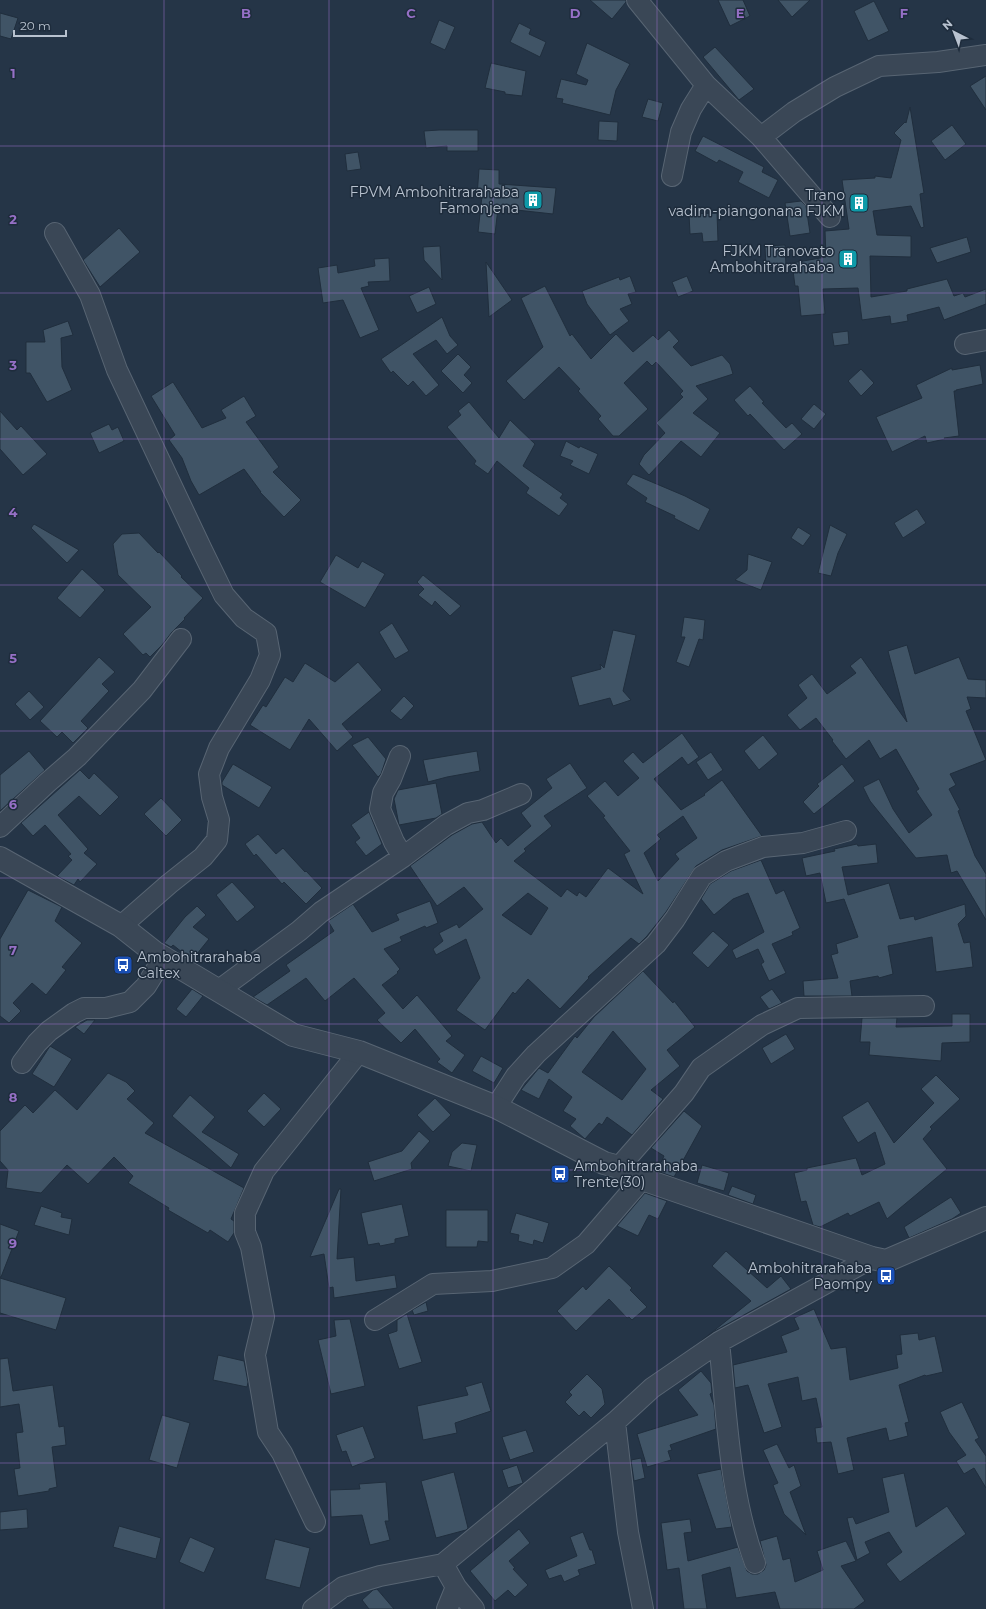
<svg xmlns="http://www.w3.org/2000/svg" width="986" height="1609" viewBox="0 0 986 1609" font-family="Montserrat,sans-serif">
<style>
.building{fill:#405466;stroke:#202e3d;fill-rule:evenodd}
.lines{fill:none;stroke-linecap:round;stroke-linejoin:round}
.minor-casing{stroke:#586573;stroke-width:22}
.tertiary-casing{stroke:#586573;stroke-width:24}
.minor{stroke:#3a4756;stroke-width:20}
.tertiary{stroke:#3a4756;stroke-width:22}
.grid{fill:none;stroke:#9670c6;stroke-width:1;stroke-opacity:0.55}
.labels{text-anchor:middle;stroke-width:3;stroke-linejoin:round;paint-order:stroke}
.poi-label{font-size:14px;fill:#b8c2cf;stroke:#1e2c3c;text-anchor:end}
.grid-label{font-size:13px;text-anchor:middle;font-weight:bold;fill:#9670c6;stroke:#1e2c3c;stroke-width:3;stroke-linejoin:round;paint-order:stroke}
</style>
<rect width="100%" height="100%" fill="#253547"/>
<path class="building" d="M 590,0 L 626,0 L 626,2 L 612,19 Z
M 718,0 L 743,0 L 750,16 L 730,26 Z
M 778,0 L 810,0 L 792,17 Z
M 874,1 L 889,31 L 868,41 L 854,11 Z
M 0,13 L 18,18 L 11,39 L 0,36 Z
M 439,20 L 455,27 L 445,50 L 430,43 Z
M 519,23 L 531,29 L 529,34 L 546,42 L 540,57 L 510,42 Z
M 587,43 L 630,64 L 616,90 L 610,115 L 562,103 L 563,99 L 556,98 L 561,79 L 586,85 L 588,80 L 576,74 Z
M 715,47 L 754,89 L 739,100 L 703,57 Z
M 491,63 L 526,71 L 522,96 L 505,94 L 505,92 L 485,88 Z
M 986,76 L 986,110 L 970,86 Z
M 648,99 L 663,103 L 658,121 L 642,117 Z
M 910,107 L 924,193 L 920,194 L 924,227 L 921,228 L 911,206 L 873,211 L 877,235 L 911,236 L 911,257 L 870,256 L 871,297 L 907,291 L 907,289 L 947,279 L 954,296 L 963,293 L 965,297 L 986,289 L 986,304 L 944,320 L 939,307 L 907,315 L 908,321 L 891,324 L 890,316 L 862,320 L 858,288 L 823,289 L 825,314 L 801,316 L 798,286 L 795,286 L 792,263 L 826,257 L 825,231 L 849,229 L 842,180 L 875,178 L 875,176 L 891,178 L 901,140 L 894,133 L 905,122 L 906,123 Z
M 599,121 L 618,122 L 617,141 L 598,140 Z
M 952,125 L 966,144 L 945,160 L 931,141 Z
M 439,130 L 478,130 L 478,151 L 447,151 L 447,146 L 426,148 L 424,131 Z
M 703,136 L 764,167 L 762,172 L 778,180 L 769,198 L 738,182 L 743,172 L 719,160 L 717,163 L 695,151 Z
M 358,152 L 361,169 L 347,171 L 345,154 Z
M 479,169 L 499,170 L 499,184 L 556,188 L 553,214 L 498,208 L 495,234 L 478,232 L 482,196 L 477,196 Z
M 801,201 L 806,206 L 810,233 L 790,236 L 785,203 Z
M 717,213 L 718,241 L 703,242 L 702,233 L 690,234 L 689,214 Z
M 119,228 L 140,252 L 100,287 L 83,260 Z
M 967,237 L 971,252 L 937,263 L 930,248 Z
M 785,245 L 786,266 L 766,268 L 765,246 Z
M 440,246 L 442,280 L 424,260 L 423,247 Z
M 389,258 L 390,281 L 368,282 L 369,286 L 361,288 L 379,330 L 360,338 L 343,300 L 323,303 L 318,268 L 337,265 L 338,273 L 375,266 L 374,259 Z
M 486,262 L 512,300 L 489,317 Z
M 630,276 L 636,292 L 628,294 L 632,304 L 620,309 L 629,321 L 610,335 L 587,304 L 582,291 L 619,277 L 620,280 Z
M 687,276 L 693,291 L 678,297 L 672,282 Z
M 545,286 L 570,336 L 572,334 L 591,359 L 616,334 L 633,352 L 653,335 L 658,340 L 669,330 L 679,341 L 673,347 L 691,366 L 722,355 L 730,364 L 733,374 L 696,386 L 708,399 L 693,413 L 720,433 L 701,457 L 681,441 L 649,475 L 639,464 L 644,455 L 665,433 L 656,423 L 683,397 L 680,394 L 683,391 L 656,362 L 652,366 L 647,361 L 624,383 L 648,409 L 619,436 L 613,436 L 598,419 L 601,416 L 578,391 L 580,389 L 559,367 L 524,400 L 506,381 L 543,347 L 521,298 Z
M 429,287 L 436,304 L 417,313 L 409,296 Z
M 442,317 L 450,336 L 458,345 L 447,354 L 436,340 L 413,354 L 439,385 L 426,396 L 413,381 L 408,386 L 393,371 L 391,373 L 381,359 Z
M 68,321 L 73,335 L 61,338 L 62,367 L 72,390 L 47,402 L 30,373 L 26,373 L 26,342 L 45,342 L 43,330 Z
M 848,331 L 849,344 L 834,346 L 832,333 Z
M 458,354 L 471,367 L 464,375 L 472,383 L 463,393 L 441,371 Z
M 980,365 L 983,384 L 956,390 L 956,391 L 954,391 L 959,436 L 944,438 L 945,439 L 927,443 L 925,436 L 892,452 L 876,417 L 922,398 L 916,385 L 952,368 L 952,370 Z
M 861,369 L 874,383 L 861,396 L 848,381 Z
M 173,382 L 202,428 L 226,418 L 221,410 L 244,396 L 256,416 L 246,422 L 279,467 L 273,472 L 301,500 L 284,517 L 260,492 L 261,492 L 244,469 L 199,495 L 191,481 L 182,458 L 169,440 L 175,435 L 151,396 Z
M 750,386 L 764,402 L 762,403 L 786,428 L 792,423 L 802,434 L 784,450 L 750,414 L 748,416 L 734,400 Z
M 469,402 L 499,438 L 510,420 L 535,444 L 523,466 L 563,494 L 560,498 L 568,504 L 559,516 L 526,493 L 529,488 L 497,461 L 488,474 L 474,464 L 476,461 L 447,427 L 461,415 L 458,411 Z
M 814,404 L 826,414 L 814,429 L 801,419 Z
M 0,411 L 17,430 L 21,426 L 47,454 L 23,475 L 0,449 Z
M 109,424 L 112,430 L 118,427 L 124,441 L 99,453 L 90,433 Z
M 566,441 L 579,448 L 580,446 L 598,454 L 589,474 L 570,465 L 573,461 L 560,456 Z
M 633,474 L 685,496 L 710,509 L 699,531 L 674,518 L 675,516 L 645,502 L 647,498 L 626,484 Z
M 917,509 L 926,523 L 903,538 L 894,523 Z
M 34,524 L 79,550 L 67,563 L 31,528 Z
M 830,525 L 847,534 L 838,553 L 831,576 L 818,573 Z
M 798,527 L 811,535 L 803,546 L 791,538 Z
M 139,533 L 158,553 L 159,552 L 182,576 L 181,577 L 203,598 L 184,618 L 185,619 L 172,632 L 162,645 L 150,657 L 146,653 L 143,655 L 123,634 L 151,607 L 118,575 L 113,544 L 122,534 Z
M 748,554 L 772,562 L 761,590 L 735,580 L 747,570 Z
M 336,555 L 358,568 L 362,561 L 385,574 L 365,608 L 320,582 Z
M 82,569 L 105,590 L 80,618 L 57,598 Z
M 423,575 L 461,606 L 450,616 L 435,601 L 432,606 L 418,595 L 424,589 L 417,582 Z
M 684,617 L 705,620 L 703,640 L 699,639 L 689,667 L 676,662 L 685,637 L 681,637 Z
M 392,623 L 409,651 L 395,659 L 379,632 Z
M 613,630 L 636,635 L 623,691 L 631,700 L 613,706 L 610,698 L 579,706 L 571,677 L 601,669 L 600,664 L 604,668 Z
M 907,645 L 915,674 L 959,657 L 968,679 L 986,680 L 986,698 L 967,697 L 971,709 L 966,711 L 986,760 L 950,774 L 956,785 L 949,789 L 960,810 L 958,811 L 975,856 L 986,874 L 986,920 L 957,871 L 951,873 L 947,855 L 916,858 L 870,801 L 863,787 L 879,779 L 893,809 L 909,833 L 932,815 L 916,791 L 919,789 L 896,749 L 880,759 L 869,740 L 846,759 L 832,741 L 833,740 L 816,718 L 800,730 L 787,715 L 807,698 L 798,685 L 812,674 L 827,694 L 856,673 L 850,666 L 861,657 L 907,722 L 888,651 Z
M 99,657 L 115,672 L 102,684 L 109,691 L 81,721 L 88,728 L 73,743 L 62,732 L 57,737 L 40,721 Z
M 358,662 L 382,690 L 342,724 L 353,737 L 337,751 L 309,719 L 290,750 L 250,725 L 263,705 L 266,707 L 285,677 L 293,682 L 305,663 L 335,682 Z
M 29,691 L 44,707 L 30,720 L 15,704 Z
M 404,696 L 414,706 L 401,720 L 390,711 Z
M 682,733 L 699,757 L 688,765 L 682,757 L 654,779 L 681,810 L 705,795 L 704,794 L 722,780 L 762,836 L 722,850 L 696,866 L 666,912 L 647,936 L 639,944 L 631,938 L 588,977 L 589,978 L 560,1009 L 528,979 L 515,994 L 513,992 L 485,1030 L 456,1010 L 480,978 L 466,939 L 436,955 L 433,949 L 443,941 L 439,933 L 457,924 L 459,928 L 483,909 L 464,887 L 437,906 L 410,866 L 452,835 L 472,824 L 482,822 L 496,843 L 501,838 L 508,846 L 531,826 L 521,813 L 552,788 L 546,779 L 570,763 L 587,788 L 544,816 L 552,826 L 524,849 L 526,851 L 514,861 L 561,897 L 567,889 L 577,896 L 579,892 L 586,897 L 608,868 L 643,894 L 624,854 L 630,851 L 603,817 L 605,816 L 587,796 L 605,781 L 618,796 L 639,778 L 623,761 L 633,752 L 643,763 ZM 683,816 L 697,838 L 675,854 L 679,859 L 658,881 L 644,853 L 661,839 L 657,835 ZM 528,893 L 548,908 L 531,935 L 502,915 Z
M 763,735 L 778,754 L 759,770 L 744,751 Z
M 368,737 L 386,759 L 381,774 L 378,777 L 352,745 Z
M 29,751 L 45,770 L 0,811 L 0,775 Z
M 477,751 L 480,771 L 447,777 L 428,782 L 423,760 Z
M 711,752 L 723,770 L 708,780 L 696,762 Z
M 233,764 L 272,787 L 259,808 L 222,785 L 222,782 Z
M 842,764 L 855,781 L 814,814 L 803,802 L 819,786 L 817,784 Z
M 80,770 L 89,779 L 94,773 L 119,797 L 100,816 L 79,796 L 58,815 L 88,849 L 84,853 L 97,864 L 80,882 L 78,879 L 74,885 L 57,876 L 72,860 L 68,856 L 71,854 L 45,825 L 33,836 L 21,823 Z
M 436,783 L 442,814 L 436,818 L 399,825 L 394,799 L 398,790 Z
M 161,798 L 182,820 L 166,836 L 144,814 Z
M 369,812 L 382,844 L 366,856 L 355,842 L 360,838 L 351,825 Z
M 258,834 L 276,854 L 283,848 L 305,872 L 306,871 L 322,888 L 306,904 L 284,882 L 282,884 L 256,854 L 254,856 L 245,844 Z
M 857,844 L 858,846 L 876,844 L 878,863 L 842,867 L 848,895 L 889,883 L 900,919 L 914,916 L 915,920 L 965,904 L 966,916 L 958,924 L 964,943 L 970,942 L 973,967 L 936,972 L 932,937 L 888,946 L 893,974 L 879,978 L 878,976 L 850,981 L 852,996 L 804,996 L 803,981 L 838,978 L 831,955 L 838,953 L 836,944 L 858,937 L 844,899 L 826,903 L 820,873 L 806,876 L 802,858 L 835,851 L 834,849 Z
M 761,860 L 776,894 L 784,890 L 800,928 L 792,932 L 793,935 L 772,944 L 786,973 L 769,981 L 761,964 L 764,962 L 758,949 L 736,959 L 732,950 L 764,932 L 748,893 L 733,899 L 714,915 L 701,899 L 710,884 L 731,871 Z
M 232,882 L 255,907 L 237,922 L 216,895 Z
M 28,890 L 62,907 L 55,921 L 82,943 L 62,967 L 66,970 L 46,995 L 32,983 L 13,1003 L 21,1011 L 9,1023 L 0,1016 L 0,939 Z
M 430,901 L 438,923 L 426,928 L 425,926 L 400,937 L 402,941 L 384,949 L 400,969 L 397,972 L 398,973 L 382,985 L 403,1009 L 417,995 L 452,1036 L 446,1041 L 465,1055 L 452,1073 L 437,1062 L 440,1059 L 415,1029 L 401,1043 L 377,1020 L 385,1013 L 354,978 L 325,1001 L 306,978 L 267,1005 L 253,997 L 290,971 L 286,965 L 334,931 L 328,921 L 353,904 L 372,932 L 399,920 L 396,914 Z
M 197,906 L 206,915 L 193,927 L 209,939 L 192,960 L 173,945 L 171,947 L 164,943 L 185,917 Z
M 713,931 L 729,945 L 708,968 L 692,953 Z
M 643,971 L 673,1003 L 674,1001 L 695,1027 L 667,1050 L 680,1066 L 651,1090 L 663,1099 L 632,1135 L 607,1117 L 602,1125 L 599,1123 L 585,1139 L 570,1126 L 576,1119 L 563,1111 L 572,1097 L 549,1079 L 539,1099 L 521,1090 L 539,1068 L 548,1073 L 575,1036 L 577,1038 L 594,1017 ZM 613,1031 L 646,1069 L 622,1100 L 582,1072 Z
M 192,989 L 203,996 L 186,1017 L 176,1009 Z
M 772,989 L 782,1003 L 769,1009 L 760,997 Z
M 952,1014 L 970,1014 L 970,1042 L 942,1043 L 941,1061 L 869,1055 L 870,1042 L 860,1042 L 862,1018 L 897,1018 L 896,1027 L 952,1026 Z
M 87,1020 L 95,1020 L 84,1034 L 75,1027 Z
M 786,1034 L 795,1049 L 771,1064 L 762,1048 Z
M 50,1046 L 72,1059 L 54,1087 L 32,1074 Z
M 481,1056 L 503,1068 L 494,1083 L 472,1071 Z
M 108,1073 L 126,1082 L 135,1091 L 127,1099 L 154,1123 L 145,1133 L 244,1188 L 231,1219 L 234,1221 L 234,1233 L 228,1242 L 210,1230 L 208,1233 L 168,1210 L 169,1208 L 128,1183 L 133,1176 L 114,1157 L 88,1184 L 67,1165 L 41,1193 L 6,1188 L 8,1170 L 0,1161 L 0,1131 L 25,1105 L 33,1113 L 55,1090 L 77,1110 Z
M 936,1075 L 960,1099 L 930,1127 L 932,1129 L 923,1139 L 947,1169 L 887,1219 L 879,1202 L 850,1216 L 848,1213 L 820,1227 L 813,1225 L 806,1201 L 801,1202 L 794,1173 L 807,1170 L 807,1168 L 856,1158 L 862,1175 L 885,1164 L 875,1132 L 858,1143 L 842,1117 L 868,1101 L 894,1143 L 934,1103 L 921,1089 Z
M 264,1093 L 281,1109 L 264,1127 L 247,1111 Z
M 190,1095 L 215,1117 L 202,1132 L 239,1154 L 231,1168 L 172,1116 Z
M 435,1098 L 451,1115 L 433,1132 L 417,1115 Z
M 684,1111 L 702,1126 L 674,1177 L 657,1171 L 664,1156 L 651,1148 Z
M 419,1131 L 430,1141 L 411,1163 L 412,1169 L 374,1181 L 368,1162 L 402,1151 Z
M 462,1143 L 477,1145 L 471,1171 L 448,1166 L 452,1152 Z
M 702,1165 L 729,1173 L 724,1191 L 697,1183 Z
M 732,1186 L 756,1195 L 753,1204 L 728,1195 Z
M 339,1189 L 341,1189 L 337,1259 L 354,1257 L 356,1281 L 395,1275 L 397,1288 L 334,1298 L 333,1287 L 329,1288 L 324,1254 L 310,1257 Z
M 645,1193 L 667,1201 L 658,1219 L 649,1215 L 638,1236 L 617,1226 Z
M 951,1197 L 961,1213 L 952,1219 L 909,1238 L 904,1227 Z
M 402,1204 L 409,1236 L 395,1239 L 395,1243 L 380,1246 L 379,1243 L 368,1245 L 361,1213 Z
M 41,1206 L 62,1213 L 61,1217 L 72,1219 L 69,1235 L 34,1225 Z
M 446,1210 L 488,1210 L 488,1242 L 478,1241 L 477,1247 L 446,1247 Z
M 516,1213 L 549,1223 L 543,1243 L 534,1240 L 533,1245 L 518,1241 L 519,1235 L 510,1233 Z
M 0,1224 L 19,1231 L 1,1277 L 0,1277 Z
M 726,1251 L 767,1288 L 781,1276 L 791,1289 L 713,1332 L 701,1341 L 751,1301 L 712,1266 Z
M 609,1266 L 632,1288 L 630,1290 L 647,1307 L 632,1320 L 629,1317 L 627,1318 L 609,1299 L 576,1331 L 557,1311 L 583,1286 L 586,1290 Z
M 0,1278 L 66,1298 L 56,1330 L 0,1313 Z
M 426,1302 L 428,1311 L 414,1315 L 412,1310 Z
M 814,1309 L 831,1349 L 846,1347 L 850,1380 L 898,1368 L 896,1355 L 902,1354 L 900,1335 L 918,1333 L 919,1340 L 935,1336 L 943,1372 L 926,1376 L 925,1375 L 899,1385 L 909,1422 L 905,1423 L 908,1436 L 889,1441 L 886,1428 L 847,1438 L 854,1470 L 838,1474 L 831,1442 L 817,1443 L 815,1428 L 822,1427 L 816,1398 L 802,1401 L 798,1377 L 768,1384 L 782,1427 L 764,1433 L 748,1385 L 735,1388 L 733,1365 L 787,1352 L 781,1336 L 799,1329 L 794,1318 Z
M 407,1314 L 422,1362 L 399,1369 L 388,1334 L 397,1331 L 397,1320 Z
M 350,1319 L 365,1386 L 331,1394 L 318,1340 L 336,1336 L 334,1320 Z
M 218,1355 L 244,1361 L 248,1382 L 247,1387 L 213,1380 Z
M 8,1358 L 13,1391 L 53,1385 L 59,1427 L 64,1426 L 66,1445 L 52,1447 L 57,1487 L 49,1489 L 49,1491 L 18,1496 L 14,1469 L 20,1468 L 16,1433 L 23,1432 L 19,1404 L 0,1407 L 0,1359 Z
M 701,1371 L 711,1383 L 712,1393 L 710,1394 L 714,1405 L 716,1429 L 670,1445 L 672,1450 L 668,1451 L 671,1460 L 647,1467 L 637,1434 L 698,1415 L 678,1390 Z
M 587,1374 L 602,1389 L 605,1404 L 591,1418 L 584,1411 L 579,1416 L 565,1402 L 572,1395 L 569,1392 Z
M 482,1382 L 491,1411 L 455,1423 L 457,1433 L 423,1440 L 417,1406 L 468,1395 L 465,1387 Z
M 962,1402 L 979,1438 L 975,1440 L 986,1456 L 986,1488 L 974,1468 L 964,1474 L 956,1461 L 966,1455 L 949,1432 L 940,1412 Z
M 162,1415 L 190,1423 L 177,1468 L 149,1460 Z
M 363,1426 L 375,1458 L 352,1467 L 346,1451 L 342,1452 L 336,1435 Z
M 526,1430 L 534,1452 L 510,1460 L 502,1437 Z
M 777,1444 L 789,1468 L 794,1465 L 801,1486 L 790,1492 L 806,1535 L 784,1514 L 773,1485 L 778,1483 L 763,1450 Z
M 641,1458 L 645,1478 L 634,1481 L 631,1460 Z
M 517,1465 L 523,1483 L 508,1488 L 502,1470 Z
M 721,1469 L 732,1527 L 716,1529 L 697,1474 Z
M 454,1472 L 468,1528 L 466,1530 L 436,1538 L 421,1481 Z
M 904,1473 L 916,1527 L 947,1506 L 966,1534 L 900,1582 L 886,1564 L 902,1552 L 889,1532 L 865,1542 L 870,1553 L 857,1560 L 847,1518 L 853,1517 L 856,1524 L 889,1512 L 882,1478 Z
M 386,1482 L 389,1521 L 385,1521 L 390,1540 L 370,1545 L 362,1515 L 331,1517 L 330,1490 L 360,1489 L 359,1484 Z
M 27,1509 L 28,1528 L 0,1530 L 0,1512 Z
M 690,1519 L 692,1532 L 684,1533 L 688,1561 L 738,1547 L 747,1571 L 752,1574 L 758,1574 L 764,1570 L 766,1565 L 760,1541 L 777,1536 L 783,1560 L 790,1558 L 795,1582 L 823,1570 L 817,1551 L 846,1541 L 856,1561 L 841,1566 L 865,1601 L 854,1609 L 780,1609 L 775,1592 L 736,1598 L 730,1567 L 702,1575 L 707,1609 L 684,1609 L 679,1568 L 667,1570 L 661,1523 Z
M 119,1526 L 161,1538 L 156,1559 L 113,1547 Z
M 519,1529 L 530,1543 L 509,1561 L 515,1568 L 513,1569 L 528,1585 L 515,1597 L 508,1590 L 495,1601 L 470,1571 Z
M 583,1532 L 590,1550 L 592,1550 L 596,1564 L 578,1570 L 580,1575 L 564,1582 L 561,1575 L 549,1579 L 545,1570 L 577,1556 L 570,1537 Z
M 190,1537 L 215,1548 L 204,1573 L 179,1562 Z
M 275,1539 L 310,1548 L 300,1588 L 265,1579 Z
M 377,1589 L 394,1609 L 369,1609 L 362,1600 L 373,1590 Z"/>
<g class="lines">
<defs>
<path id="minor" d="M 637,0 L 706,85 L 761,137 L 794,112 L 835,87 L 879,66 L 938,62 L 986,55
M 761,137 L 830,217
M 672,176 L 681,132 L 691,109 L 706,85
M 55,233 L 90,295 L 117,370 L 202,550 L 224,595 L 244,618 L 266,633 L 270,655 L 260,680 L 219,748 L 209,774 L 212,797 L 219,820 L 217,840 L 203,857 L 169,884 L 121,926
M 965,344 L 986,340
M 400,756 L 391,779 L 383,793 L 380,809 L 394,842 L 403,857
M 0,827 L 47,783 L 77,757 L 142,690 L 181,639
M 219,990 L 299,931 L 321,912 L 403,857 L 446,825 L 468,813 L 483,810 L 521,794
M 22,1063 L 37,1043 L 49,1031 L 74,1013 L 84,1008 L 106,1008 L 130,1002 L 146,986 L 164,957
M 496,1107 L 516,1076 L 536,1054 L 656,944 L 675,919 L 702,876 L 726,861 L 763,847 L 803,843 L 846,831
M 619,1167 L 684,1093 L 701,1068 L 762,1025 L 798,1008 L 924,1006
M 375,1320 L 433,1284 L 492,1281 L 552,1268 L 586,1244 L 642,1179
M 719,1342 C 727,1416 729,1493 755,1563
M 615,1422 L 628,1532 L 643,1609
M 315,1522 L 282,1453 L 268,1432 L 255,1355 L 264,1317 L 251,1247 L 245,1232 L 245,1213 L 264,1171 L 359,1052
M 443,1564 L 456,1587 L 474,1609
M 313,1609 L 343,1587 L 380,1576 L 443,1564 L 615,1422 L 652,1388 L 719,1342 L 872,1258
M 447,1609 L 456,1587"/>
<path id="tertiary" d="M 0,858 L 121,926 L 154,952 L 293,1035 L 359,1052 L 496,1107 L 604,1163 L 619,1167 L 642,1179 L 872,1258 L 886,1261 L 986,1218"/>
</defs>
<use href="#minor" class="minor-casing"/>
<use href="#tertiary" class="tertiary-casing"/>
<use href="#minor" class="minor"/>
<use href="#tertiary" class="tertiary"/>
</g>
<path class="grid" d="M 164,0 L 164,1609M 329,0 L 329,1609M 493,0 L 493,1609M 657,0 L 657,1609M 822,0 L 822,1609M 0,146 L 986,146M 0,293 L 986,293M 0,439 L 986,439M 0,585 L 986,585M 0,731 L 986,731M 0,878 L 986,878M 0,1024 L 986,1024M 0,1170 L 986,1170M 0,1316 L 986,1316M 0,1463 L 986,1463"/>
<defs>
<symbol id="building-square" viewBox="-11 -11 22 22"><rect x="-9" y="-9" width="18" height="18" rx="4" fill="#0f9aa8" stroke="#1e2c3c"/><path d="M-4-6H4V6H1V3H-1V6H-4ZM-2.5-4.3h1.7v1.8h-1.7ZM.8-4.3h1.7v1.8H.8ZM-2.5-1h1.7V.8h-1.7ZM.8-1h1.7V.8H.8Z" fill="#fff"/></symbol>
<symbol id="bus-square" viewBox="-11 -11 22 22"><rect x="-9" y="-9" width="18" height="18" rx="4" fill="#1a4fb4" stroke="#1e2c3c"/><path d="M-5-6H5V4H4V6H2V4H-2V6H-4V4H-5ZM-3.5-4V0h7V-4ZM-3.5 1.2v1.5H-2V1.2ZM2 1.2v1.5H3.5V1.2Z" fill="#fff"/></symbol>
</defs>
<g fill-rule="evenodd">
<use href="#building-square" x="522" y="189" width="22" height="22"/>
<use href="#building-square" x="848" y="192" width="22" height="22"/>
<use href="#building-square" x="837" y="248" width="22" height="22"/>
<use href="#bus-square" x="112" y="954" width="22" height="22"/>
<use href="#bus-square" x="549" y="1163" width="22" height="22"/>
<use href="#bus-square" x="875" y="1265" width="22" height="22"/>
</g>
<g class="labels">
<g class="poi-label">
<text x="519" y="197">FPVM Ambohitrarahaba<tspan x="519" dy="16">Famonjena</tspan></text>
<text x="845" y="200">Trano<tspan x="845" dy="16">vadim-piangonana FJKM</tspan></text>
<text x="834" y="256">FJKM Tranovato<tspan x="834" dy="16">Ambohitrarahaba</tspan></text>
<text x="137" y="962" text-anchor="start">Ambohitrarahaba<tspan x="137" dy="16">Caltex</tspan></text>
<text x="574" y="1171" text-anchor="start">Ambohitrarahaba<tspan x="574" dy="16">Trente(30)</tspan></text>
<text x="872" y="1273">Ambohitrarahaba<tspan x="872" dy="16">Paompy</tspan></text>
</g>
</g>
<g class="grid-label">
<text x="246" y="18">B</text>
<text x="411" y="18">C</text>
<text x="575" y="18">D</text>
<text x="740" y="18">E</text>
<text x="904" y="18">F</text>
<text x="13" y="78">1</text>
<text x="13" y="224">2</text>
<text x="13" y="370">3</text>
<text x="13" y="517">4</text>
<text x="13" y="663">5</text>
<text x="13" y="809">6</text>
<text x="13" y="955">7</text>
<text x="13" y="1102">8</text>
<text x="13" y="1248">9</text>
</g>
<g transform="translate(954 32) rotate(318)" stroke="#1e2c3c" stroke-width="3" paint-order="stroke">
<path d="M0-3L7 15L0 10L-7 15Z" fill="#b8c2cf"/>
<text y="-6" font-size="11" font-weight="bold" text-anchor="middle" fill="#b8c2cf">N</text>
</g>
<path d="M14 30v6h52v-6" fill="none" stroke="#b8c2cf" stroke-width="2"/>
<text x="20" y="30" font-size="12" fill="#b8c2cf" stroke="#1e2c3c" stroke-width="3" paint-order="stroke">20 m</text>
</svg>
